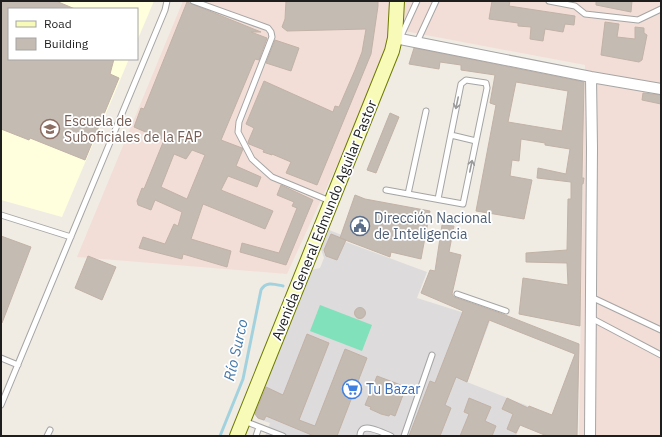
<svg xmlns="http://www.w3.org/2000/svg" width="662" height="437" viewBox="0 0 662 437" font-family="'IBM Plex Sans',sans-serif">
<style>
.residential{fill:#dddbdb}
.education{fill:#ffffde}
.military{fill:#f2ded7}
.pitch{fill:#80e1bb}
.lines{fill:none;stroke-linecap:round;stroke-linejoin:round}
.stream{stroke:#a3d2df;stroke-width:3}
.building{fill:#c4bbb3;stroke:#c2b2a6;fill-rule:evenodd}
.lane-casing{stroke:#a5a5a5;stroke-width:7}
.street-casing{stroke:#a5a5a5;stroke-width:12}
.secondary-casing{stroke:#6e7a01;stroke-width:16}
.lane{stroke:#fff;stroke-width:5}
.street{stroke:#fff;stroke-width:10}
.secondary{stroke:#f8fbb7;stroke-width:14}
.oneway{stroke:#9a9a9a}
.labels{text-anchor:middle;stroke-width:3.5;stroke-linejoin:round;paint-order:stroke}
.education-label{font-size:14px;fill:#785e54;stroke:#fff;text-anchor:start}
.service-label{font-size:14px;fill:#4e5e75;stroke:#fff;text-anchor:start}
.street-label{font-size:14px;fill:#1e1e1e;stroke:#fff}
.shop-label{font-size:14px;fill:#366cbe;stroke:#fff;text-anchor:start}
.water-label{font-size:15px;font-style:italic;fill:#4478a9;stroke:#fff}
</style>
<rect width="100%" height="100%" fill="#f0ece4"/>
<path class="residential" d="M 329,230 L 347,237 L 346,242 L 427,272 L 417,298 L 490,321 L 467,382 L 528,406 L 516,436 L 265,436 L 270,423 L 258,419 L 253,412 L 311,270 L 320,268 L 324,258 L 321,249 Z"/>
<path class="education" d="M 1,1 L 154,1 L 137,41 L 137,9 L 9,9 L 9,59 L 129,59 L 62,217 L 1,200 Z"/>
<path class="military" d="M 183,1 L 661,1 L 661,436 L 579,436 L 585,65 L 399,30 L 287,274 L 77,257 Z"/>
<path class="pitch" d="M 320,305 L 372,325 L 362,351 L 310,331 Z"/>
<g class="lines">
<path class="stream" d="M 220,436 L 243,379 L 261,290 C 266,281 274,284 283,286"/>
</g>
<path class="building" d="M 1,1 L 56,1 L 75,9 L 9,9 L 9,59 L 114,59 L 110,74 L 119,78 L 85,160 L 30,138 L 29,140 L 1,129 Z
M 286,1 L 378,1 L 378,6 L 371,54 L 317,185 L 286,173 L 291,162 L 272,154 L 272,155 L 263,152 L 264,150 L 249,144 L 248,142 L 254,128 L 246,124 L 264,81 L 333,112 L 335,106 L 339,107 L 355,70 L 362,52 L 366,29 L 287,31 L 282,27 L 285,19 Z
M 492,1 L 510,1 L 509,6 L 575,16 L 574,25 L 565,24 L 563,32 L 545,29 L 543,41 L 530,39 L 531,27 L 518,26 L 518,23 L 489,19 Z
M 596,1 L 632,1 L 631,12 L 596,5 Z
M 187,2 L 261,32 L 251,32 L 267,38 L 259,60 L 255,59 L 221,140 L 242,148 L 243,149 L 236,166 L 261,177 L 257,187 L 228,176 L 221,190 L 273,211 L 265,229 L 203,204 L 191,239 L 231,251 L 227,267 L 183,254 L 182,259 L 139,248 L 143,237 L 165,244 L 174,224 L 178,226 L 182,212 L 155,200 L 151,210 L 138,205 L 137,201 L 142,188 L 144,189 L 164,140 L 134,127 L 141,108 L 144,109 ZM 192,150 L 205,155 L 187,199 L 161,187 L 174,154 L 186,159 Z
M 605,22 L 619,24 L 617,37 L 635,39 L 635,27 L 644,28 L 644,33 L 647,35 L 642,60 L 639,62 L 601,55 Z
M 275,40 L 299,48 L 291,71 L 266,63 Z
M 414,48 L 584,82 L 582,178 L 584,178 L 583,184 L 582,184 L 580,326 L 519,314 L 523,278 L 568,285 L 567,263 L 526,262 L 526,253 L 567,250 L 568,199 L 571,199 L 571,182 L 537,178 L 538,168 L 566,174 L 570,149 L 545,145 L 545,143 L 521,139 L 519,161 L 512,160 L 510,176 L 532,180 L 524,219 L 476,211 L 496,105 L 490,103 L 495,75 L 461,70 L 461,65 L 440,62 L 439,69 L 409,64 ZM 516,82 L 568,91 L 562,131 L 508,122 Z
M 643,93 L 661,95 L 661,104 L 642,100 Z
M 390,113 L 399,117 L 376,173 L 367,170 Z
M 281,185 L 313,200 L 286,265 L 240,252 L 242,243 L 279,253 L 297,208 L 292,206 L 294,202 L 277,195 Z
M 355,195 L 365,199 L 430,211 L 421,259 L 391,252 L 390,257 L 340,238 Z
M 442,225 L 454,226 L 449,252 L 461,255 L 452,294 L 454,297 L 500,313 L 579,344 L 577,436 L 547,436 L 520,425 L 516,433 L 507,429 L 513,414 L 502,409 L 507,398 L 528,408 L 529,406 L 552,415 L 575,354 L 489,320 L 467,382 L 456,377 L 445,405 L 451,408 L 440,436 L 409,436 L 430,381 L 435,383 L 463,311 L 421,293 L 430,270 L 435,271 Z
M 331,234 L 346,240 L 337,260 L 326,256 L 324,250 Z
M 1,236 L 31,247 L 2,323 L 1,323 Z
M 88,256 L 116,267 L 102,300 L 75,288 Z
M354.5 313a5.5 5.5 0 1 1 11 0a5.5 5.5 0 1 1-11 0Z
M 307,334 L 329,343 L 299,420 L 315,426 L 345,349 L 367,358 L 337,436 L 314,436 L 266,416 L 264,420 L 258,418 L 255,414 L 266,387 L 283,395 Z
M 377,376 L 406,387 L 395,416 L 390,414 L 389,416 L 381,414 L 370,409 L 371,407 L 365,405 Z
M 469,398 L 491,407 L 485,421 L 496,426 L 492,436 L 460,436 L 469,414 L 464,412 Z"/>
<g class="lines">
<defs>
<path id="lane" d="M 193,1 L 268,28 L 271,32 L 272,37 L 239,122 L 238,132 L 252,159 L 272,177 L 330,201
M 549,1 L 575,6 L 585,14 L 638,20 L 661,9
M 400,38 L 417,1
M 417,42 L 436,1
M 451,135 L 476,141
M 386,190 L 463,204 L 487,88 L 486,83 L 466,80 L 461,84 L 438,199
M 408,194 L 426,111
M 1,215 L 71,237
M 457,294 L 506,311
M 591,297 L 661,330
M 591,318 L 661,355
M 1,358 L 18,365
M 1,405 L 165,10 L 167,1
M 244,421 L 283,436
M 47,436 L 50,430
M 256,436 L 259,427
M 360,436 C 360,434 361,431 362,430 C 367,424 385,434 391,436
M 404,436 L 432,355"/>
<path id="street" d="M 395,38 L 591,77 L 661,89
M 590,436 L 592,148 L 591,77"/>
<path id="secondary" d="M 237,436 L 392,51 L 395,38 L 397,1"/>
</defs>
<use href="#lane" class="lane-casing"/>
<use href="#street" class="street-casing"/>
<use href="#secondary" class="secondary-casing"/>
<use href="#lane" class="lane"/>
<use href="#street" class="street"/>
<use href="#secondary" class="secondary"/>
</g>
<defs><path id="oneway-shaft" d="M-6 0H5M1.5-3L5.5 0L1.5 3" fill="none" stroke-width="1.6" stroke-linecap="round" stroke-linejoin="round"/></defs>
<g class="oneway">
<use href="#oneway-shaft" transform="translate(457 103) rotate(102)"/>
<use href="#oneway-shaft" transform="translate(471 166) rotate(-78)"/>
</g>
<defs>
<symbol id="university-ring" viewBox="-11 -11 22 22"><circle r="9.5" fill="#fff" stroke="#8d6e63" stroke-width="1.5"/><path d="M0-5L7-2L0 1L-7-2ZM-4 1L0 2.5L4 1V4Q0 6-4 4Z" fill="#8d6e63"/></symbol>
<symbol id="civic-ring" viewBox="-11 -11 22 22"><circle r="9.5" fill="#fff" stroke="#5c6f8a" stroke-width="1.5"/><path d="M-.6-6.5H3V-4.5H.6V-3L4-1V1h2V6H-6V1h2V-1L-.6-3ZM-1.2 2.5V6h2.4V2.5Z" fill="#5c6f8a"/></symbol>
<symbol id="supermarket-ring" viewBox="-11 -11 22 22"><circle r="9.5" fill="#fff" stroke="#3f7fe0" stroke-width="1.5"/><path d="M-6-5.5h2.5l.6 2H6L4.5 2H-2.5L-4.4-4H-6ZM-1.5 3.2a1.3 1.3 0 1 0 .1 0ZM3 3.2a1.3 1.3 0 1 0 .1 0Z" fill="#3f7fe0"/></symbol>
</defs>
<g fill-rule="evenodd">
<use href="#university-ring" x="39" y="118" width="22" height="22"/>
<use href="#civic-ring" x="349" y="215" width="22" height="22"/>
<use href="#supermarket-ring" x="341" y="378" width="22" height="22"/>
</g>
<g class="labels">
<g class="education-label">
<text x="64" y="126">Escuela de<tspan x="64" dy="16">Suboficiales de la FAP</tspan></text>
</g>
<g class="service-label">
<text x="374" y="223">Dirección Nacional<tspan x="374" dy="16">de Inteligencia</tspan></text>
</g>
<g class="street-label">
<text transform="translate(324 220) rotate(-68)" y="5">Avenida General Edmundo Aguilar Pastor</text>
</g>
<g class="shop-label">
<text x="366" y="394">Tu Bazar</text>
</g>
<g class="water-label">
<text transform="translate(236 350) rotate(-77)" y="5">Río Surco</text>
</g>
</g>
<rect width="662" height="437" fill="none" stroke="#1e1e1e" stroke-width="4"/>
<rect x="8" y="8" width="130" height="52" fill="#ffffff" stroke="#a5a5a5"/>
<rect x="16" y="21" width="20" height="6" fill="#f8fbb7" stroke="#a5a5a5"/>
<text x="44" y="28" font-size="12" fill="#1e1e1e">Road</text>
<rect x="16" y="38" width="20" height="12" fill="#c4bbb3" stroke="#a5a5a5"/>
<text x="44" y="48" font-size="12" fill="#1e1e1e">Building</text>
</svg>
